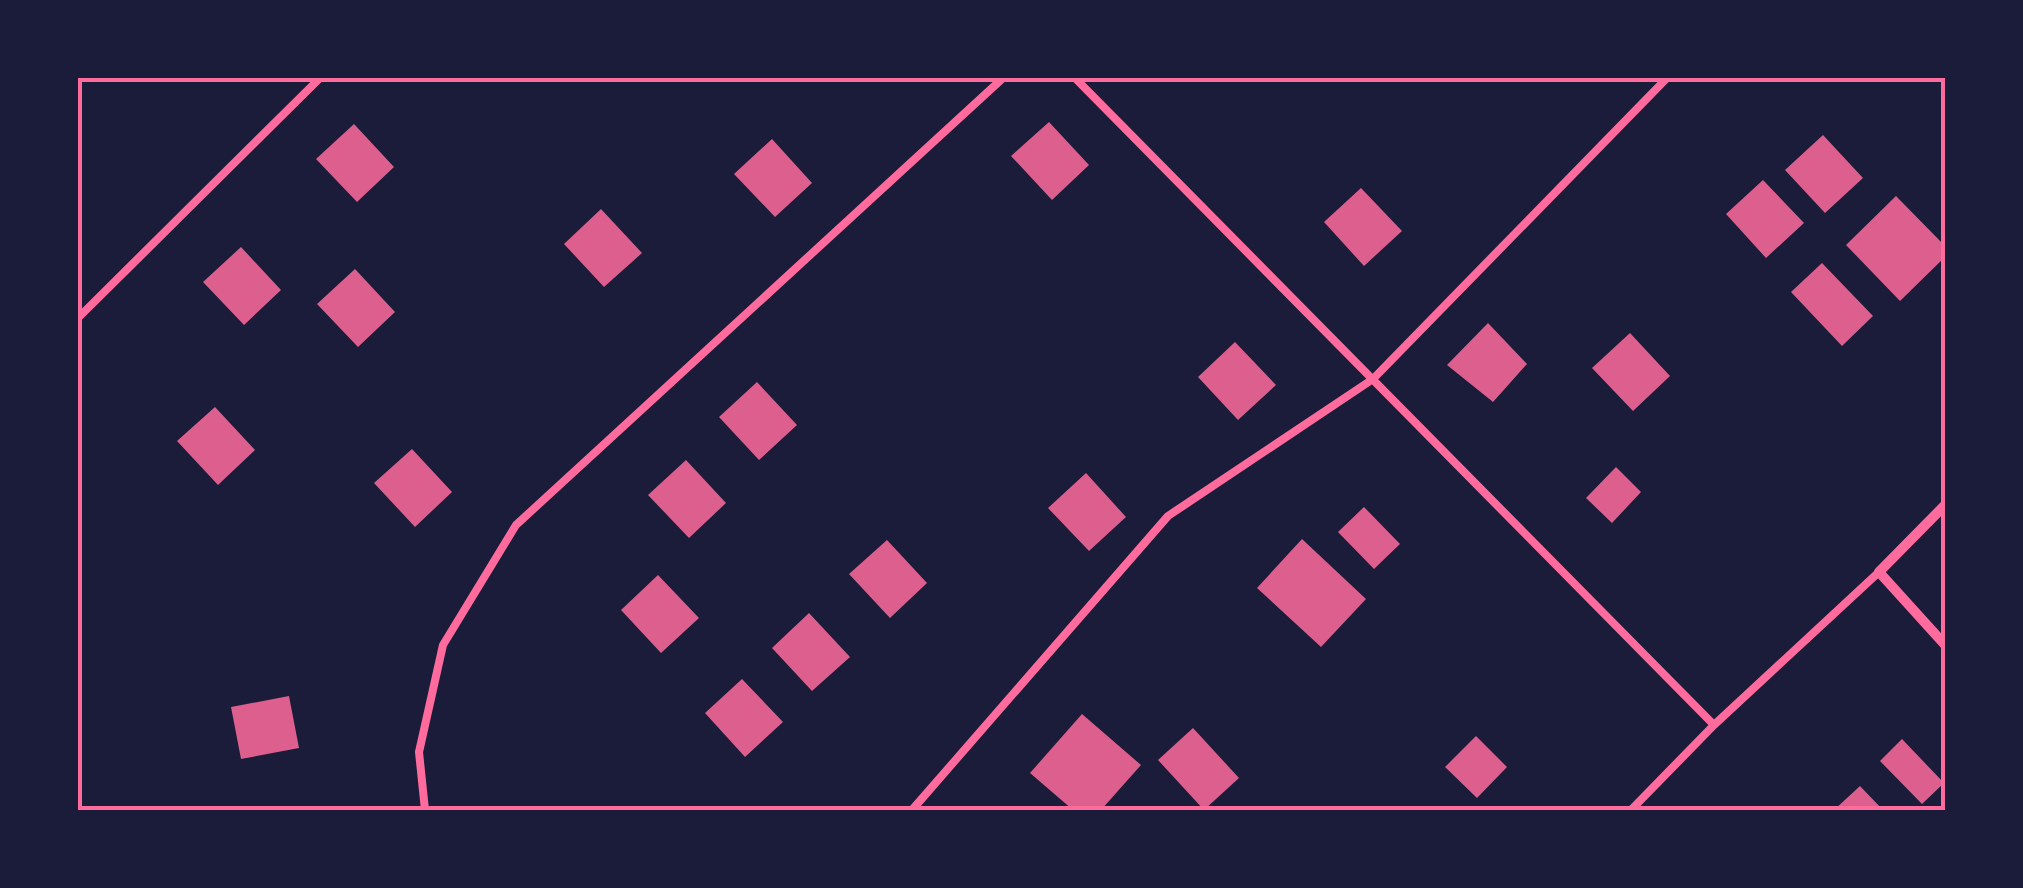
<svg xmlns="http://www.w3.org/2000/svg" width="2023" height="888" viewBox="0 0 2023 888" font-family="'PT Sans',sans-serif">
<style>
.building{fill:#dd5f8e}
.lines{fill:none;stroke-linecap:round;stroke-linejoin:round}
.service{stroke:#ff6b9d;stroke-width:8}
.minor{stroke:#ff6b9d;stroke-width:10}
.neatline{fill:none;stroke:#ff6b9d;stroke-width:4}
</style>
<rect width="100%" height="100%" fill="#1b1b3a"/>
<path class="building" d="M 1049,122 L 1089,165 L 1052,200 L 1011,156 Z
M 354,124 L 394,167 L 357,202 L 316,159 Z
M 1823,135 L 1863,178 L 1825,213 L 1785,170 Z
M 772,139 L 812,183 L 775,217 L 734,174 Z
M 1763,180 L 1804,223 L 1766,258 L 1726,214 Z
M 1361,188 L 1402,231 L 1364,266 L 1324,222 Z
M 1896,196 L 1946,247 L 1946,256 L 1900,301 L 1846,245 Z
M 601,209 L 642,253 L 604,287 L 564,244 Z
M 241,247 L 281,290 L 244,325 L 203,282 Z
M 1822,263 L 1873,316 L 1842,346 L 1791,292 Z
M 355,269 L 395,312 L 358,347 L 317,304 Z
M 1488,323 L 1527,364 L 1493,402 L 1447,365 Z
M 1630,333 L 1670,376 L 1633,411 L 1592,368 Z
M 1235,342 L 1276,385 L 1238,420 L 1198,377 Z
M 757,382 L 797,425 L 759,460 L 719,417 Z
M 215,407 L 255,450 L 218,485 L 177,441 Z
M 412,449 L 452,492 L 415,527 L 374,483 Z
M 686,460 L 726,503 L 689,538 L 648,495 Z
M 1616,467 L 1641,492 L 1612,523 L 1586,498 Z
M 1086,473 L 1126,517 L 1089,551 L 1048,508 Z
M 1364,507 L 1400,544 L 1374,569 L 1338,532 Z
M 1302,539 L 1366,599 L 1321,647 L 1257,588 Z
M 887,540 L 927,583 L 890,618 L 849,574 Z
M 658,575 L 699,618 L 661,653 L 621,610 Z
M 809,613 L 850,657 L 812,691 L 772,648 Z
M 742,679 L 783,722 L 745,757 L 705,713 Z
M 289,696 L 299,748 L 241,759 L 231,707 Z
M 1082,714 L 1141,765 L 1101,810 L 1073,810 L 1030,773 Z
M 1193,728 L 1239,778 L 1204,810 L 1158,760 Z
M 1476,736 L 1507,767 L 1477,798 L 1445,767 Z
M 1902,739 L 1944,783 L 1922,804 L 1880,761 Z
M 1860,786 L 1883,810 L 1834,810 Z"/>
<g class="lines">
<path class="service" d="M 1075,78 L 1714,725
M 78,318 L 320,78
M 425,810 L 419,752 L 443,645 L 516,525 L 1003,78
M 912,810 L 1168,516 L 1373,379 L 1667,78
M 1631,810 L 1714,725 L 1879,572"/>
<path class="minor" d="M 1946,504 L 1879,572 L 1946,646"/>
</g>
<rect width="2023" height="888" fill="none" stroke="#1b1b3a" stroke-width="160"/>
<rect x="80" y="80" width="1863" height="728" class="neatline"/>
</svg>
